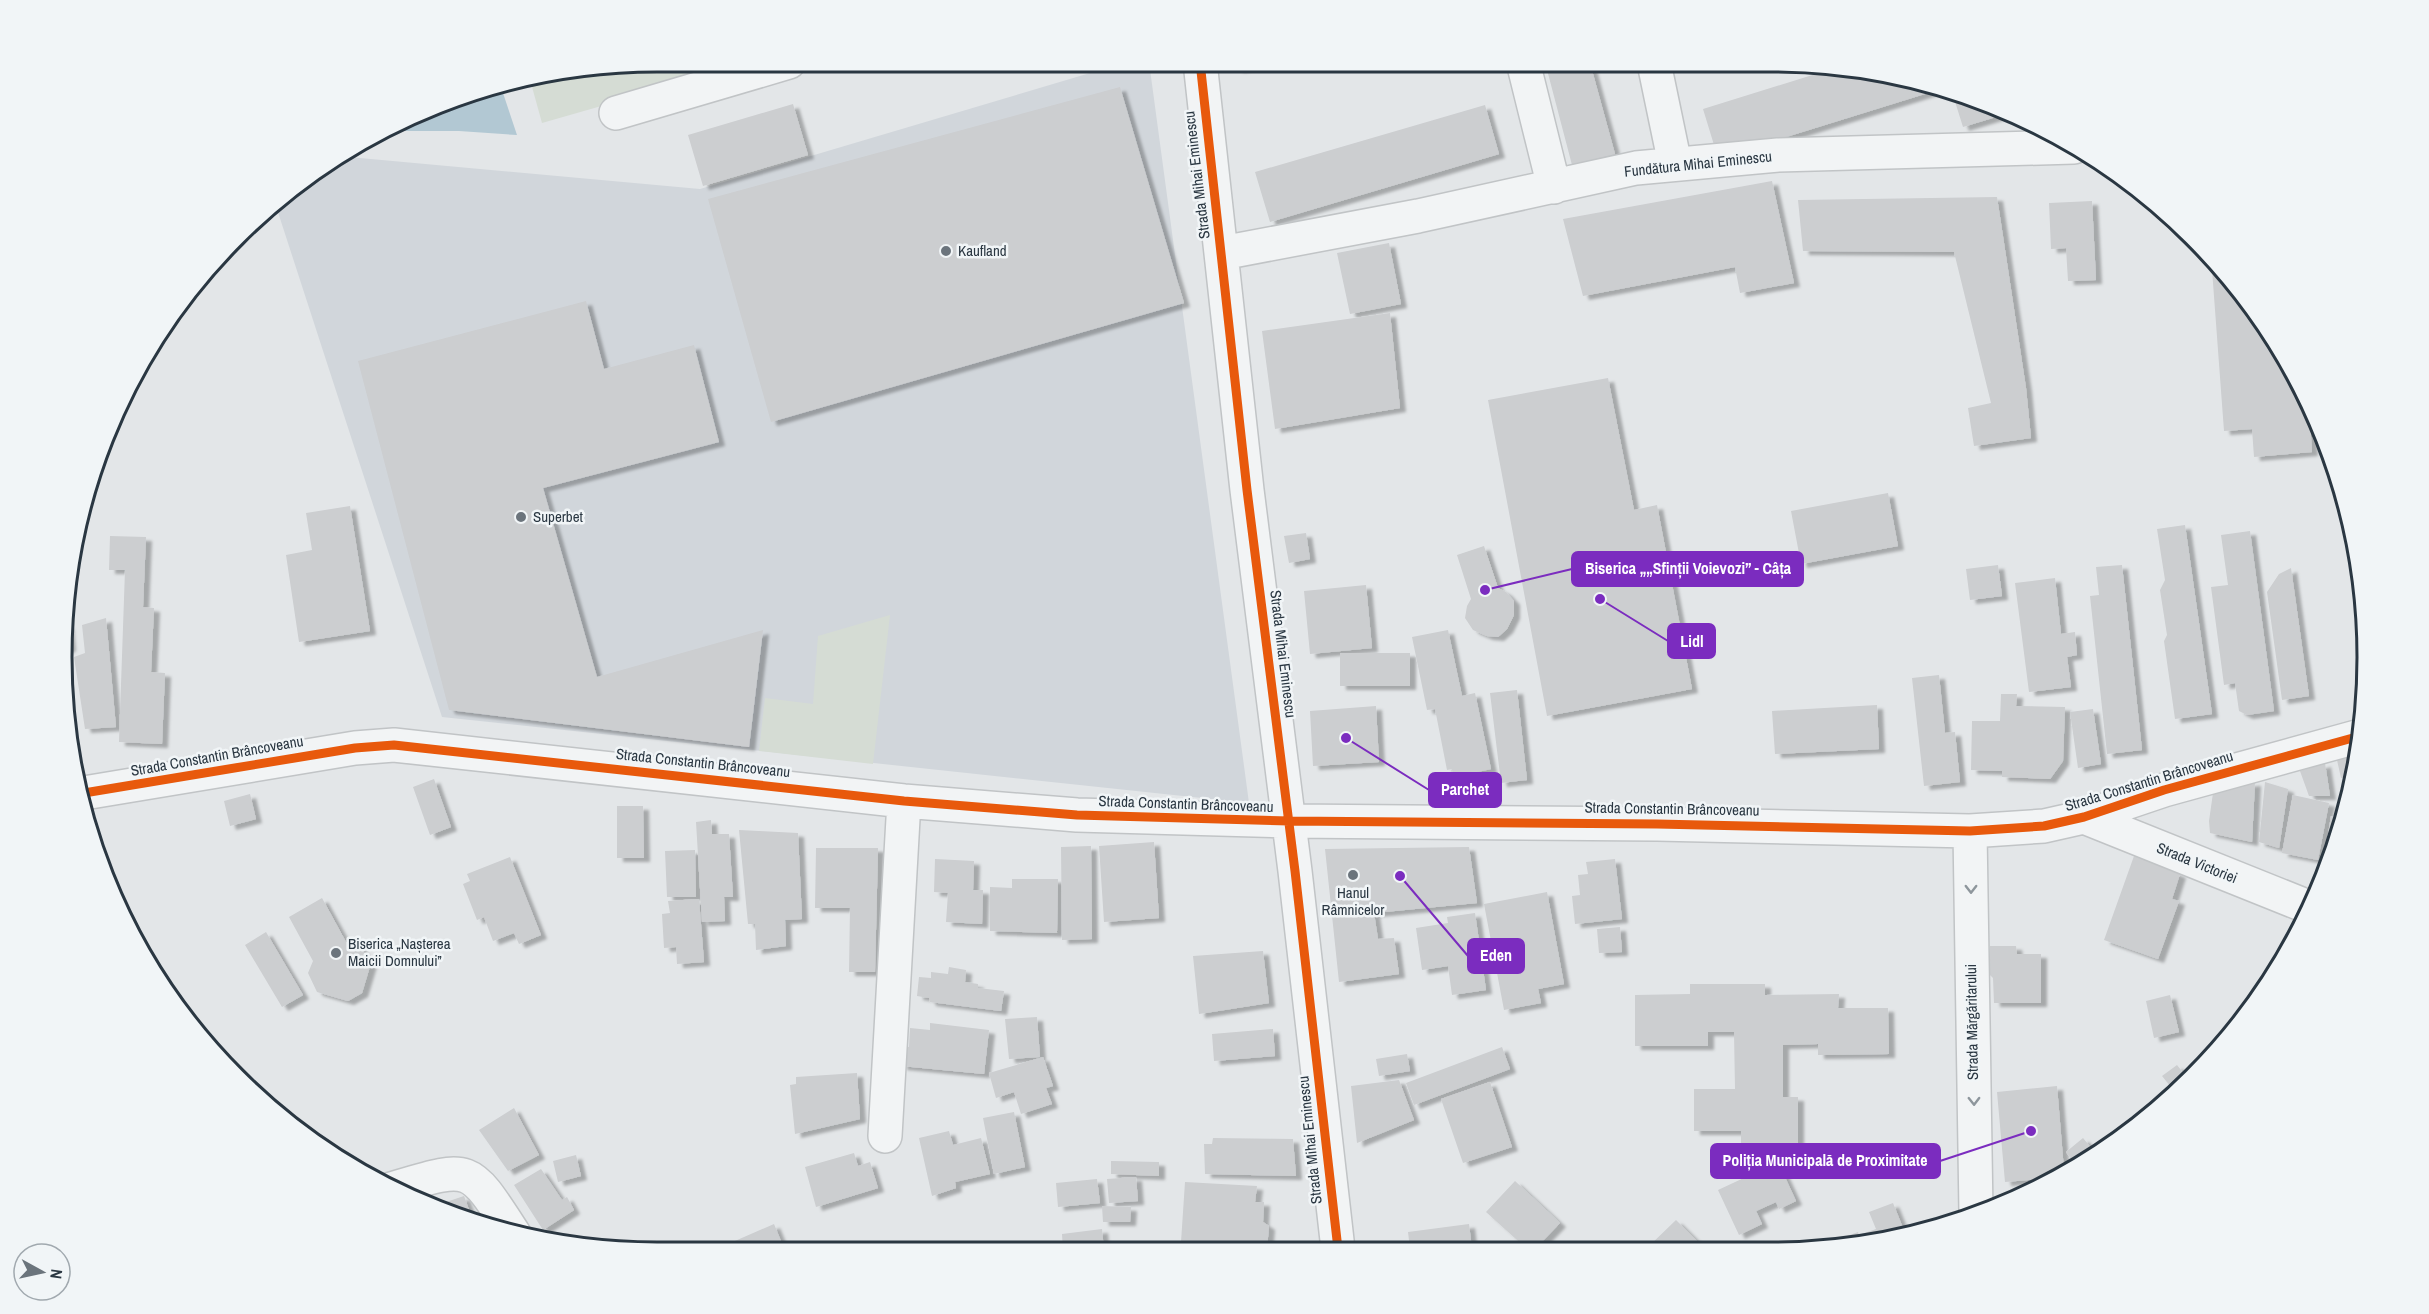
<svg xmlns="http://www.w3.org/2000/svg" width="2429" height="1314" viewBox="0 0 2429 1314" font-family="'Archivo Narrow',sans-serif">
<style>
.built{fill:#d1d6db}
.green{fill:#d5dcd4}
.water{fill:#b2c8d3}
.building{fill:#ccced0;filter:url(#shadow)}
.lines{fill:none;stroke-linecap:round;stroke-linejoin:round}
.minor-casing{stroke:#c1c4c6;stroke-width:36}
.minor{stroke:#f2f4f5;stroke-width:33}
.cycleway-casing{stroke:#f1f5f7;stroke-width:13}
.cycleway{stroke:#e8590c;stroke-width:9}
.oneway{stroke:#8e969c}
.poi-dot{fill:#6b747c;stroke:#f1f5f7;stroke-width:2}
.labels{text-anchor:middle;stroke-width:5;stroke-linejoin:round;paint-order:stroke}
.street-label{font-size:15px;fill:#2a3742;stroke:#f1f5f7}
.poi-label{font-size:15px;fill:#2a3742;stroke:#f1f5f7;text-anchor:start}
.rim{fill:none;stroke:#2a3742;stroke-width:3}
.leader{fill:none;stroke:#7b2cbf;stroke-width:2}
.callout-dot{fill:#7b2cbf;stroke:#f1f5f7;stroke-width:2}
.callout{fill:#7b2cbf;stroke:#7b2cbf;stroke-width:2}
.callout-label{font-size:16px;text-anchor:middle;font-weight:bold;fill:#fff}
</style>
<defs>
<filter id="shadow"><feDropShadow dx="6" dy="4" stdDeviation="1.5" flood-color="#0004"/></filter>
</defs>
<rect width="100%" height="100%" fill="#e3e6e8"/>
<path class="built" d="M 1127,62 L 1149,62 L 1249,803 L 442,717 L 275,203 L 294,185 L 338,156 L 700,189 Z"/>
<path class="green" d="M 657,62 L 755,62 L 542,123 L 529,76 Z
M 890,615 L 873,764 L 759,751 L 765,698 L 813,704 L 818,636 Z"/>
<path class="water" d="M 500,84 L 517,135 L 459,131 L 381,131 L 465,93 Z"/>
<path class="building" d="M 1236,62 L 1259,62 L 1259,63 L 1238,69 Z
M 1545,62 L 1590,63 L 1615,154 L 1572,165 Z
M 1838,67 L 1926,82 L 1944,88 L 1718,158 L 1703,109 Z
M 1120,87 L 1184,303 L 771,422 L 708,199 Z
M 1952,92 L 2000,110 L 2009,113 L 1963,127 Z
M 793,104 L 808,155 L 703,186 L 688,135 Z
M 1485,105 L 1499,154 L 1270,222 L 1255,172 Z
M 1772,181 L 1794,283 L 1740,293 L 1735,267 L 1583,296 L 1563,219 Z
M 1997,197 L 2026,388 L 2031,438 L 1974,446 L 1968,408 L 1991,403 L 1954,252 L 1803,251 L 1798,200 Z
M 2092,201 L 2096,280 L 2068,281 L 2066,248 L 2051,249 L 2049,203 Z
M 1389,243 L 1401,304 L 1350,314 L 1337,253 Z
M 2211,256 L 2220,265 L 2288,360 L 2309,406 L 2312,452 L 2254,457 L 2252,429 L 2224,431 Z
M 586,301 L 604,369 L 694,345 L 719,442 L 543,488 L 597,677 L 763,630 L 749,747 L 449,710 L 358,361 Z
M 1390,313 L 1400,408 L 1275,429 L 1262,331 Z
M 1608,378 L 1634,510 L 1657,505 L 1692,689 L 1547,716 L 1488,400 Z
M 1888,493 L 1898,546 L 1801,564 L 1791,511 Z
M 350,506 L 370,631 L 299,642 L 286,555 L 312,550 L 306,513 Z
M 2185,525 L 2212,714 L 2175,719 L 2164,641 L 2167,635 L 2160,590 L 2165,580 L 2157,529 Z
M 2250,531 L 2274,711 L 2247,715 L 2239,711 L 2235,683 L 2224,685 L 2211,587 L 2228,585 L 2221,535 Z
M 1306,533 L 1310,559 L 1289,563 L 1284,536 Z
M 110,536 L 146,537 L 143,607 L 154,608 L 151,672 L 165,673 L 162,744 L 119,742 L 125,570 L 109,570 Z
M 1484,546 L 1498,588 L 1506,592 L 1514,601 L 1514,615 L 1507,629 L 1498,637 L 1487,636 L 1473,630 L 1465,618 L 1467,606 L 1471,599 L 1457,555 Z
M 1998,565 L 2002,596 L 1970,600 L 1966,569 Z
M 2122,565 L 2142,750 L 2107,754 L 2090,596 L 2099,595 L 2096,567 Z
M 2291,568 L 2309,696 L 2282,700 L 2267,592 L 2279,574 Z
M 2055,578 L 2061,634 L 2075,632 L 2077,655 L 2067,657 L 2071,687 L 2029,692 L 2015,583 Z
M 1366,585 L 1372,648 L 1310,654 L 1304,591 Z
M 106,618 L 116,727 L 85,729 L 74,657 L 85,653 L 82,625 Z
M 68,625 L 70,647 L 64,651 L 63,626 Z
M 1448,630 L 1462,696 L 1475,693 L 1491,769 L 1454,777 L 1452,769 L 1447,770 L 1435,709 L 1427,710 L 1412,637 Z
M 1340,653 L 1410,653 L 1410,686 L 1340,686 Z
M 1939,675 L 1945,733 L 1955,732 L 1960,782 L 1924,786 L 1912,678 Z
M 1517,690 L 1527,780 L 1501,783 L 1490,693 Z
M 2001,694 L 2017,694 L 2016,706 L 2065,707 L 2063,761 L 2050,779 L 2002,777 L 2002,771 L 1971,770 L 1972,721 L 2000,721 Z
M 1877,705 L 1879,749 L 1775,754 L 1772,711 Z
M 1376,706 L 1379,762 L 1313,766 L 1310,711 Z
M 2093,709 L 2101,764 L 2078,768 L 2070,712 Z
M 2356,756 L 2353,776 L 2341,778 L 2337,760 Z
M 2325,763 L 2330,796 L 2309,796 L 2300,771 Z
M 434,779 L 451,827 L 430,835 L 413,787 Z
M 2255,782 L 2252,842 L 2210,833 L 2209,821 L 2214,786 Z
M 2265,782 L 2288,789 L 2279,848 L 2259,842 Z
M 250,794 L 256,819 L 230,826 L 224,801 Z
M 2293,795 L 2329,803 L 2318,860 L 2282,853 Z
M 2345,799 L 2349,800 L 2347,811 L 2326,866 L 2323,865 L 2331,816 L 2343,820 Z
M 617,806 L 643,806 L 644,858 L 617,858 Z
M 711,820 L 712,834 L 729,834 L 733,897 L 724,897 L 725,921 L 702,922 L 696,822 Z
M 739,830 L 798,833 L 802,919 L 785,920 L 786,946 L 756,950 L 755,924 L 748,924 Z
M 1154,842 L 1159,918 L 1104,922 L 1099,846 Z
M 1091,846 L 1092,939 L 1062,940 L 1061,847 Z
M 1469,847 L 1477,903 L 1374,913 L 1378,939 L 1394,938 L 1399,974 L 1339,982 L 1325,849 Z
M 816,848 L 878,848 L 875,972 L 849,972 L 850,908 L 815,908 Z
M 695,850 L 696,897 L 667,897 L 665,851 Z
M 2134,856 L 2180,874 L 2172,899 L 2179,901 L 2158,959 L 2104,940 Z
M 510,857 L 541,935 L 519,944 L 514,933 L 493,941 L 484,917 L 477,920 L 463,884 L 470,881 L 467,874 Z
M 935,859 L 974,861 L 973,890 L 983,890 L 982,924 L 946,922 L 948,893 L 934,892 Z
M 1615,859 L 1622,919 L 1575,924 L 1572,896 L 1580,895 L 1578,875 L 1588,874 L 1586,862 Z
M 1012,879 L 1058,879 L 1057,933 L 990,931 L 990,887 L 1012,888 Z
M 1547,892 L 1564,984 L 1538,989 L 1541,1003 L 1504,1010 L 1484,904 Z
M 322,898 L 346,942 L 359,945 L 371,963 L 362,993 L 348,1001 L 317,992 L 308,973 L 313,961 L 289,917 Z
M 699,899 L 704,962 L 677,964 L 676,947 L 664,948 L 662,914 L 670,913 L 668,901 Z
M 1475,913 L 1486,990 L 1452,995 L 1448,966 L 1422,970 L 1416,928 L 1448,923 L 1447,917 Z
M 1620,927 L 1622,952 L 1599,953 L 1597,929 Z
M 266,932 L 303,995 L 282,1007 L 245,945 Z
M 1990,946 L 2016,946 L 2017,954 L 2041,954 L 2041,1003 L 1994,1003 L 1993,978 L 1989,974 Z
M 1263,951 L 1269,1003 L 1199,1014 L 1193,956 Z
M 949,967 L 966,970 L 965,982 L 978,984 L 978,988 L 1004,991 L 1001,1011 L 930,1002 L 929,998 L 917,996 L 919,977 L 931,978 L 931,972 L 948,974 Z
M 1690,984 L 1765,984 L 1765,995 L 1839,994 L 1838,1008 L 1888,1008 L 1889,1054 L 1818,1055 L 1818,1044 L 1783,1045 L 1783,1097 L 1798,1097 L 1798,1143 L 1741,1144 L 1741,1131 L 1694,1131 L 1694,1089 L 1735,1089 L 1734,1032 L 1708,1032 L 1708,1046 L 1635,1046 L 1635,995 L 1690,994 Z
M 2170,995 L 2179,1032 L 2154,1038 L 2146,1001 Z
M 1037,1017 L 1040,1057 L 1009,1059 L 1005,1019 Z
M 930,1023 L 989,1030 L 984,1074 L 901,1066 L 903,1046 L 909,1047 L 910,1028 L 930,1030 Z
M 1273,1029 L 1275,1056 L 1214,1061 L 1212,1034 Z
M 1502,1047 L 1510,1069 L 1414,1105 L 1406,1083 Z
M 1407,1054 L 1410,1071 L 1379,1076 L 1376,1059 Z
M 1043,1057 L 1053,1086 L 1046,1088 L 1052,1104 L 1021,1114 L 1014,1092 L 996,1098 L 989,1073 Z
M 2177,1065 L 2188,1079 L 2134,1130 L 2075,1164 L 2066,1152 L 2083,1138 L 2093,1150 L 2171,1087 L 2162,1076 Z
M 857,1073 L 860,1119 L 795,1134 L 790,1085 L 796,1084 L 796,1077 Z
M 1399,1080 L 1414,1120 L 1357,1143 L 1351,1086 Z
M 1490,1082 L 1512,1147 L 1463,1163 L 1441,1099 Z
M 2057,1086 L 2064,1170 L 2050,1178 L 2005,1182 L 1997,1092 Z
M 514,1108 L 539,1155 L 508,1171 L 479,1130 Z
M 1014,1112 L 1025,1167 L 994,1174 L 983,1118 Z
M 949,1131 L 953,1145 L 981,1138 L 990,1174 L 955,1182 L 956,1188 L 932,1196 L 919,1138 Z
M 1213,1138 L 1293,1139 L 1296,1176 L 1205,1174 L 1204,1144 L 1212,1144 Z
M 854,1153 L 858,1166 L 870,1162 L 878,1188 L 816,1207 L 805,1167 Z
M 576,1155 L 581,1176 L 558,1182 L 553,1161 Z
M 1111,1161 L 1159,1162 L 1159,1176 L 1111,1174 Z
M 1778,1162 L 1796,1201 L 1779,1209 L 1776,1202 L 1756,1211 L 1762,1224 L 1739,1235 L 1718,1190 Z
M 541,1169 L 562,1200 L 567,1197 L 574,1210 L 543,1230 L 514,1185 Z
M 1136,1177 L 1138,1201 L 1109,1203 L 1107,1179 Z
M 1097,1179 L 1100,1203 L 1058,1207 L 1056,1183 Z
M 1515,1181 L 1560,1223 L 1536,1248 L 1526,1248 L 1486,1212 Z
M 1185,1182 L 1257,1186 L 1255,1202 L 1264,1202 L 1263,1222 L 1269,1226 L 1267,1249 L 1217,1249 L 1218,1245 L 1181,1242 Z
M 464,1196 L 473,1221 L 434,1206 Z
M 1893,1203 L 1903,1228 L 1908,1226 L 1910,1231 L 1850,1247 L 1817,1247 L 1858,1232 L 1859,1235 L 1876,1229 L 1869,1212 Z
M 1102,1206 L 1131,1207 L 1130,1222 L 1103,1222 Z
M 1676,1220 L 1699,1243 L 1694,1248 L 1647,1248 Z
M 774,1224 L 785,1251 L 712,1251 Z
M 1469,1224 L 1472,1249 L 1410,1249 L 1408,1232 Z
M 1102,1229 L 1104,1250 L 1063,1250 L 1062,1234 Z
M 671,1241 L 675,1251 L 643,1251 Z
M 1798,1242 L 1801,1248 L 1785,1248 L 1785,1247 Z"/>
<g class="lines">
<defs>
<path id="minor" d="M 1200,62 L 1247,490 L 1295,871 L 1338,1249
M 1523,62 L 1554,187
M 1654,63 L 1675,164
M 616,113 L 789,62
M 1222,253 L 1418,216 L 1636,168 L 1778,155 L 2074,147
M 78,794 L 355,748 L 394,745 L 904,801 L 1077,815 L 1289,821 L 1657,824 L 1970,831 L 2044,826 L 2084,817 L 2164,790 L 2360,736
M 2084,817 L 2311,908
M 1970,831 L 1976,1213
M 885,1136 L 904,801
M 391,1189 C 472,1165 468,1163 514,1234"/>
</defs>
<use href="#minor" class="minor-casing"/>
<use href="#minor" class="minor"/>
<defs>
<path id="cycleway" d="M 1200,62 L 1247,490 L 1295,871 L 1338,1249
M 78,794 L 355,748 L 394,745 L 904,801 L 1077,815 L 1289,821 L 1657,824 L 1970,831 L 2044,826 L 2084,817 L 2164,790 L 2360,736"/>
</defs>
<use href="#cycleway" class="cycleway-casing"/>
<use href="#cycleway" class="cycleway"/>
</g>
<defs><path id="oneway-chevron" d="M-2-3.5L2.5 0L-2 3.5" fill="none" stroke-width="1.6" stroke-linecap="round" stroke-linejoin="round" transform="scale(1.5)"/></defs>
<g class="oneway">
<use href="#oneway-chevron" transform="translate(1971 889) rotate(90)"/>
<use href="#oneway-chevron" transform="translate(1974 1101) rotate(89)"/>
</g>
<g class="poi-dot">
<circle cx="946" cy="251" r="6"/>
<circle cx="521" cy="517" r="6"/>
<circle cx="1353" cy="875" r="6"/>
<circle cx="336" cy="953" r="6"/>
</g>
<g class="labels">
<g class="street-label">
<text transform="translate(1698 164) rotate(-6)" y="5">Fundătura Mihai Eminescu</text>
<text transform="translate(1197 175) rotate(-97)" y="5">Strada Mihai Eminescu</text>
<text transform="translate(1283 654) rotate(83)" y="5">Strada Mihai Eminescu</text>
<text transform="translate(217 756) rotate(-10)" y="5">Strada Constantin Brâncoveanu</text>
<text transform="translate(703 763) rotate(6)" y="5">Strada Constantin Brâncoveanu</text>
<text transform="translate(2149 781) rotate(-17)" y="5">Strada Constantin Brâncoveanu</text>
<text transform="translate(1186 804) rotate(2)" y="5">Strada Constantin Brâncoveanu</text>
<text transform="translate(1672 809) rotate(1)" y="5">Strada Constantin Brâncoveanu</text>
<text transform="translate(2197 863) rotate(22)" y="5">Strada Victoriei</text>
<text transform="translate(1972 1022) rotate(-91)" y="5">Strada Mărgăritarului</text>
<text transform="translate(1310 1140) rotate(-96)" y="5">Strada Mihai Eminescu</text>
</g>
<g class="poi-label">
<text x="958" y="256">Kaufland</text>
<text x="533" y="522">Superbet</text>
<text x="1353" y="898" text-anchor="middle">Hanul<tspan x="1353" dy="17">Râmnicelor</tspan></text>
<text x="348" y="949">Biserica „Nașterea<tspan x="348" dy="17">Maicii Domnului”</tspan></text>
</g>
</g>
<path d="M0 0H2429V1314H0ZM657 72H1772A585 585 0 0 1 2357 657V657A585 585 0 0 1 1772 1242H657A585 585 0 0 1 72 657V657A585 585 0 0 1 657 72Z" fill="#f1f5f7" fill-rule="evenodd"/>
<path class="rim" d="M657 72H1772A585 585 0 0 1 2357 657V657A585 585 0 0 1 1772 1242H657A585 585 0 0 1 72 657V657A585 585 0 0 1 657 72Z"/>
<path class="leader" d="M1485 590L1572 569M1600 599L1668 641M1346 738L1429 790M1400 876L1468 956M2031 1131L1940 1161"/>
<g class="callout-dot">
<circle cx="1485" cy="590" r="6"/>
<circle cx="1600" cy="599" r="6"/>
<circle cx="1346" cy="738" r="6"/>
<circle cx="1400" cy="876" r="6"/>
<circle cx="2031" cy="1131" r="6"/>
</g>
<g class="callout">
<rect x="1572" y="552" width="231" height="34" rx="6"/>
<rect x="1668" y="624" width="47" height="34" rx="6"/>
<rect x="1429" y="773" width="72" height="34" rx="6"/>
<rect x="1468" y="939" width="56" height="34" rx="6"/>
<rect x="1711" y="1144" width="229" height="34" rx="6"/>
</g>
<g class="callout-label">
<text x="1688" y="574">Biserica „„Sfinții Voievozi” - Câța</text>
<text x="1692" y="647">Lidl</text>
<text x="1465" y="795">Parchet</text>
<text x="1496" y="961">Eden</text>
<text x="1825" y="1166">Poliția Municipală de Proximitate</text>
</g>
<g transform="translate(42 1272) rotate(98)"><circle r="28" fill="#f1f5f7" stroke="#a1a9af" stroke-width="1.5"/>
<path d="M0-4.5L10 22L0 15L-10 22Z" fill="#6b747c"/>
<text y="-9" font-size="16" font-weight="bold" text-anchor="middle" fill="#2a3742">N</text>
</g>
</svg>
